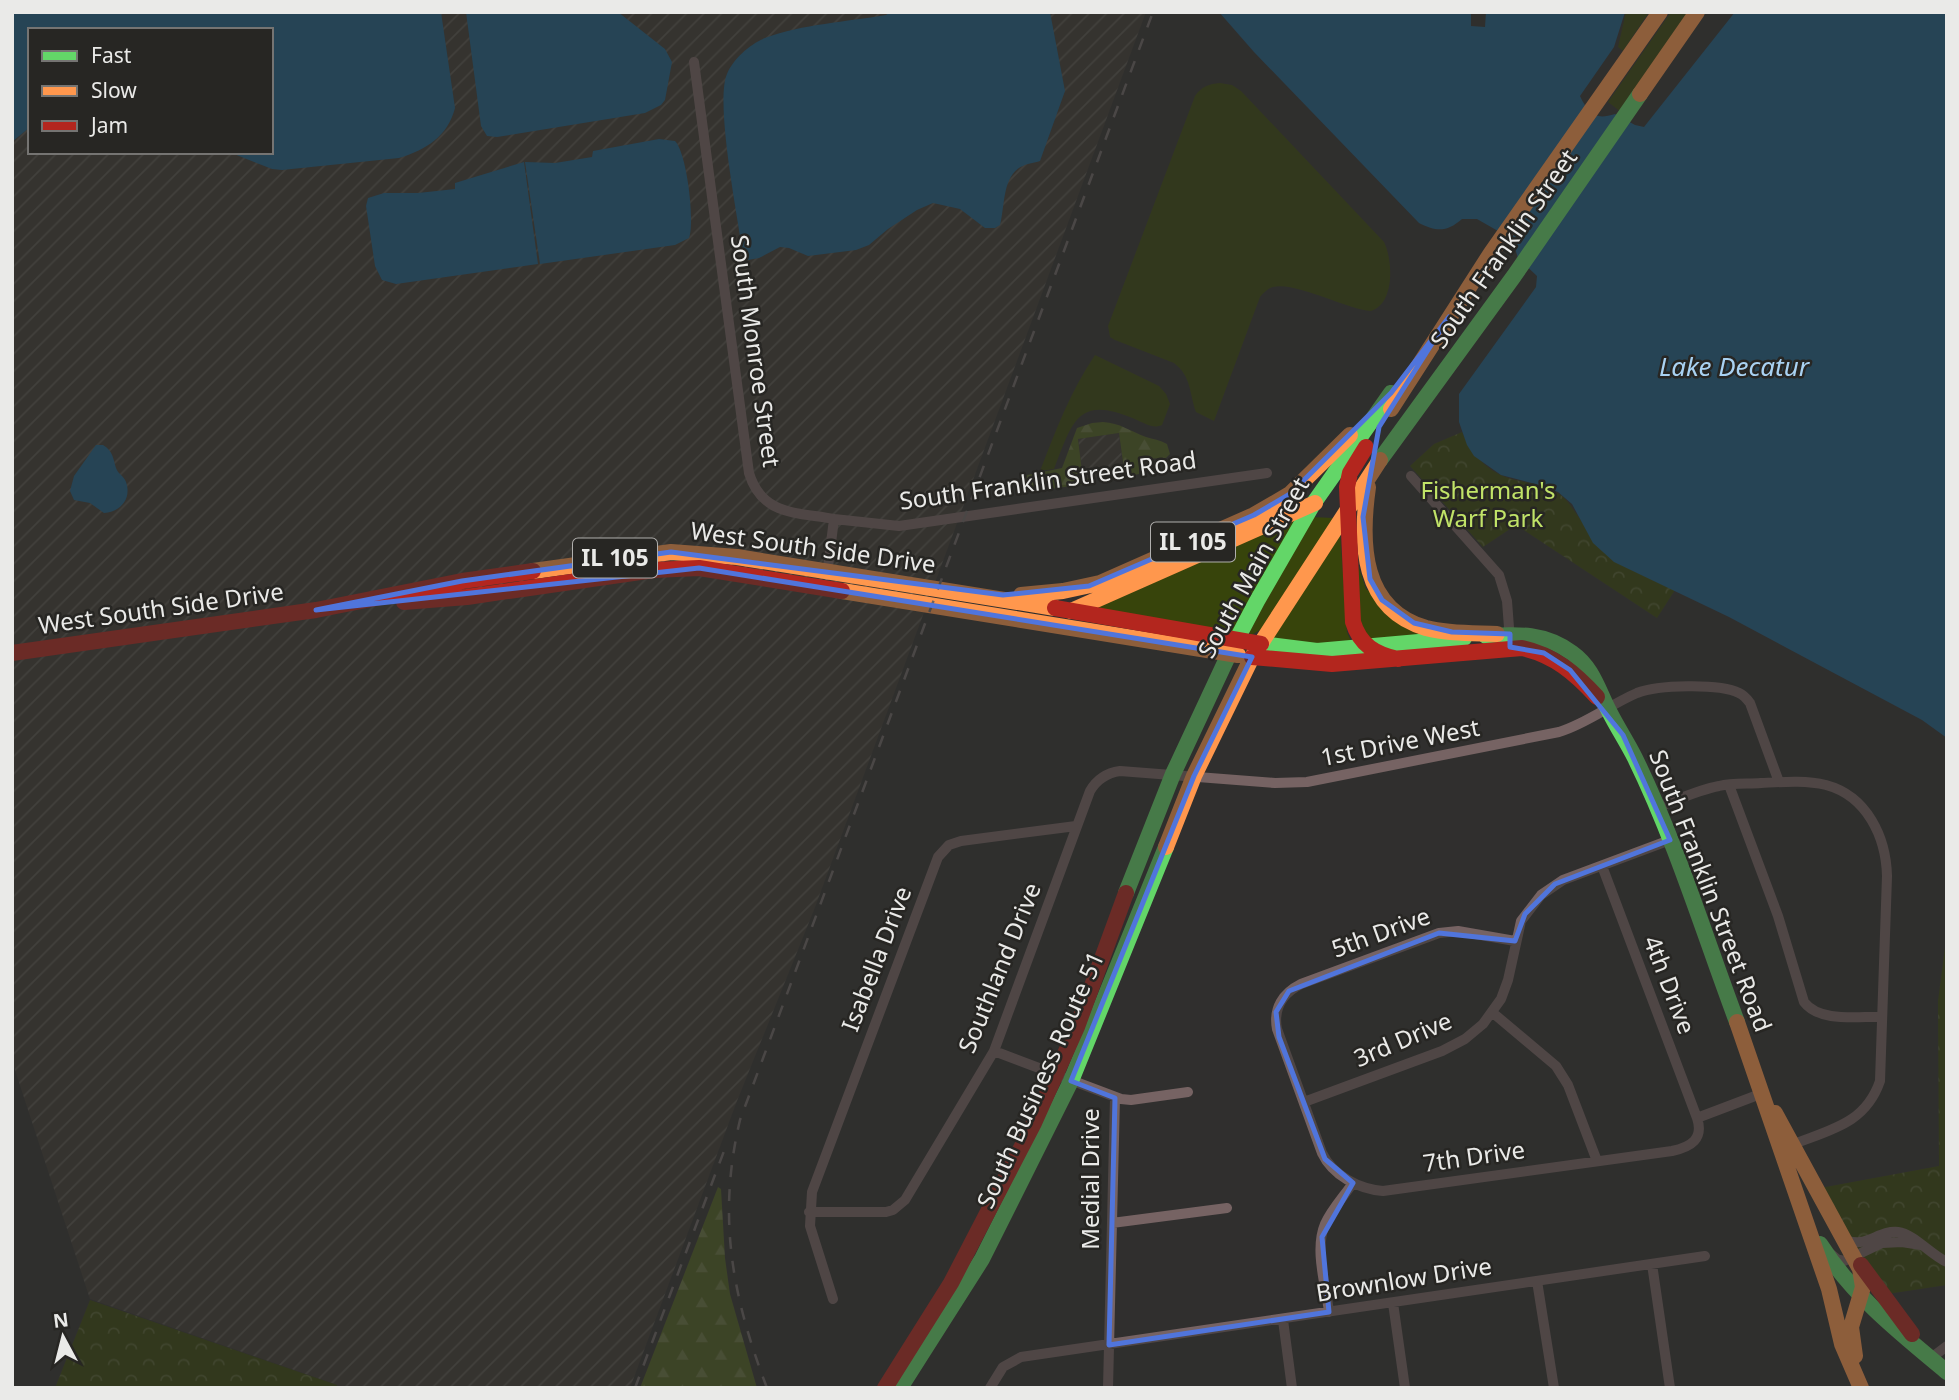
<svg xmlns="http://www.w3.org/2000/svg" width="1959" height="1400" viewBox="0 0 1959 1400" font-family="'Noto Sans',sans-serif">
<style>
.industrial{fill:url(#industrial-furrows);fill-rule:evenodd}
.grass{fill:#37440b}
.forest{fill:url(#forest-firs)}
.park{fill:url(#park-crowns)}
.water{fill:#1b5d86}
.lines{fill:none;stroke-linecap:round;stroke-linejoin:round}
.street{stroke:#766363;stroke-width:10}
.fast{stroke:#63d668;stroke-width:16}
.slow{stroke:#ff974d;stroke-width:16}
.jam{stroke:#b3261e;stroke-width:16}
.rail{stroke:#6c6564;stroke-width:2.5;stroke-dasharray:12 12;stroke-linecap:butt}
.marked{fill:none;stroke:#5075dc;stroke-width:5;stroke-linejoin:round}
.labels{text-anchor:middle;stroke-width:5;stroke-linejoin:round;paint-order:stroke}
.shield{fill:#272623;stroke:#b0afad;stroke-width:2}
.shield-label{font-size:23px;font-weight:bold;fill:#eaeae8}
.street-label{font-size:24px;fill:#eaeae8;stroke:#272623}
.park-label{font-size:24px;fill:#c1e368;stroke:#272623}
.water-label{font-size:26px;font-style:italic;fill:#a9d2f2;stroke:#272623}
</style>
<defs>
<pattern id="industrial-furrows" width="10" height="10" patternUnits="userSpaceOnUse" patternTransform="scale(1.75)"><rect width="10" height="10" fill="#3c3831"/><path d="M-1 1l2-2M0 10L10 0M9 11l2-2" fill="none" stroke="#58554f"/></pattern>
<pattern id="forest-firs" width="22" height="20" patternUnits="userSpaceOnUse" patternTransform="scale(1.75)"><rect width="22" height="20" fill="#4d5d1e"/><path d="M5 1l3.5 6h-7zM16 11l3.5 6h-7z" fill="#67743f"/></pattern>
<pattern id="park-crowns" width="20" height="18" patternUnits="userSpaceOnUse" patternTransform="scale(1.75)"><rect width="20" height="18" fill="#37440b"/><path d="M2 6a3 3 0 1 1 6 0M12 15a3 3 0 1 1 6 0" fill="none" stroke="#545f2f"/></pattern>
</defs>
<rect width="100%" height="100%" fill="#302f2e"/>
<path class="industrial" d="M 12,12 L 1146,12 L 814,910 L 737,1101 L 630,1388 L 337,1388 L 337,1385 L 90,1299 L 12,1061 ZM 30,30 L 271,30 L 271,152 L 30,152 Z
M 1119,433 L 1124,473 L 1083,479 L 1078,439 Z"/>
<path class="grass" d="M 1626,12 L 1649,12 L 1623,51 L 1618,47 Z
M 1671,12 L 1690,12 L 1621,112 L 1608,102 Z
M 1220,83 L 1232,85 L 1241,91 L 1384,242 C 1393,260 1395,304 1371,311 C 1346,309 1295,281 1273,287 C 1267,289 1264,293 1260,297 L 1214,421 L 1196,412 C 1189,393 1192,377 1174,363 L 1115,340 L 1110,337 L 1108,326 L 1195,96 C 1202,86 1209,84 1220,83 Z
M 1095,355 L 1159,386 L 1166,394 L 1170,404 L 1162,425 C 1153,429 1146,424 1137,420 C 1078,394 1073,420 1054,469 L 1040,471 C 1056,430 1070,392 1095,355 Z
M 1299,516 L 1232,632 L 1085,610 Z
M 1311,517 L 1334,518 L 1263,628 L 1250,636 L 1249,625 Z
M 1340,532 L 1347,632 L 1351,641 L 1331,647 L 1270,638 Z
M 1358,565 L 1366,589 L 1426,634 L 1373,643 L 1360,627 Z"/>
<path class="forest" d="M 1103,422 C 1120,423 1130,431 1146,437 C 1153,439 1160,440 1167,444 L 1170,454 L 1166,458 L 1143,459 L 1139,462 L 1139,474 L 1125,477 L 1119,433 L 1078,439 L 1083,479 L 1093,478 L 1093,483 L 1021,493 L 1027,475 L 1062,468 L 1077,428 L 1092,423 Z
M 718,1187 L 721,1189 L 725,1258 L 730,1294 L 757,1388 L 640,1388 Z"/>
<path class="park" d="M 1462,432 C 1473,458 1492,476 1520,481 C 1533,484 1545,485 1556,492 C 1570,500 1574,513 1584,524 C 1610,549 1642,574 1675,590 L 1657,618 L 1516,525 L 1483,547 L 1410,466 L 1434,444 Z
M 1947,932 L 1947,1285 L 1887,1294 L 1820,1188 L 1939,1166 L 1938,1001 Z
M 90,1300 L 337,1385 L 336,1388 L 55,1388 Z"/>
<path class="water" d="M 12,12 L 441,12 L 455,108 C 448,136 426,150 399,158 L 282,170 L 272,169 L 229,152 L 271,152 L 271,30 L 30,30 L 30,127 L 12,142 Z
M 466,12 L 618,12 L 665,49 L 672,62 L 665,100 L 661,105 L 645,113 L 497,137 L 487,136 L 481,126 Z
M 890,12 L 1050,12 L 1065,91 L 1040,161 C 1034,163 1028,163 1023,166 C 1002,174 1005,207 1000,225 L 995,228 L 985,228 L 960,209 L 933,203 L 917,210 L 888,229 L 869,245 L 856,250 L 808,256 L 789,248 L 780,247 L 759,258 L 748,260 L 742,249 C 737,213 715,102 727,74 C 733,59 750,44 765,38 C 803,24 846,22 886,15 Z
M 1219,12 L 1471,12 L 1471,26 L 1485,27 L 1486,12 L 1509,14 L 1513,12 L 1625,12 L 1614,47 L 1580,96 C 1589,115 1596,120 1615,114 L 1635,125 L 1644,127 L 1735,12 L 1947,12 L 1947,738 L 1922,720 L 1729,617 L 1614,562 L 1593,543 L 1572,504 L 1558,492 L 1539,485 L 1501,475 L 1474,456 L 1467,445 L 1459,422 L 1459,394 L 1536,287 L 1537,276 L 1518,258 L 1512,239 L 1477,219 L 1462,219 C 1447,232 1437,232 1419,223 L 1254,52 Z
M 659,139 L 675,141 C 687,153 695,222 689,238 L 675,245 L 540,264 L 525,162 L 555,163 L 592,157 L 593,151 Z
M 524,162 L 538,264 L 396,284 L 382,280 L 375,266 L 366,206 L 368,198 L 384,193 L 418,193 L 455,189 L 455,183 Z
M 96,445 L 103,445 C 113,451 113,458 116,468 C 118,474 124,476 126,482 C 132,499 120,512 104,513 L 90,503 L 74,500 L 70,491 L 74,476 Z"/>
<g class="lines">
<path class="street" d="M 694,62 L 749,473 C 762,516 797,512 834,519 L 827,575
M 1411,476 L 1499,575 L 1507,601 L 1510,641
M 834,519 L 899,526 L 1267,473
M 1729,785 L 1778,916 L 1804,1002 C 1820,1023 1859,1016 1882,1017
M 1658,807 C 1677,800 1698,790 1719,786 C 1732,783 1747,784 1761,783 C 1782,782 1805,780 1826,785 C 1867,796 1886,837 1887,876 L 1880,1081 C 1865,1125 1828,1130 1789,1146
M 1602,866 L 1697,1118
M 1515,941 L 1458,931 L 1439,933 L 1301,984 C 1283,993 1273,1008 1277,1029 L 1322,1153 C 1333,1176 1359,1189 1383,1191 L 1672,1151 C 1691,1147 1704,1139 1697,1118 L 1763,1093
M 1493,1013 L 1556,1066 L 1568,1085 L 1597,1161
M 994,1051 L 1121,1099 L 1131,1100 L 1188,1092
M 1304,1102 L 1442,1051 L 1465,1039 L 1483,1024 L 1501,999 L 1508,980 L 1521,921 L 1541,895 L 1563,880 L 1670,840
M 809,1212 L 886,1212 L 893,1210 L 905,1200 L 994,1051 L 1090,791 C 1097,779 1106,773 1120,771 L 1275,783 L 1307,782 L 1559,732 C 1588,723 1609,705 1637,693 C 1657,685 1719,683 1739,693 C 1744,695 1747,699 1750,703 L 1779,782
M 1112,1223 L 1227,1208
M 1844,1239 C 1864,1250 1878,1230 1898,1232 C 1914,1234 1931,1255 1947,1262
M 1831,1254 L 1837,1259 L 1844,1261 L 1882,1243 L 1902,1242 L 1921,1245
M 1652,1264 L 1670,1388
M 1537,1281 L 1554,1388
M 833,1299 L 810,1226 L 812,1192 L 938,857 L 949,845 L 961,841 L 1076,826
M 1393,1303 L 1405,1388
M 1329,1312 C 1326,1286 1314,1250 1325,1224 C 1331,1210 1344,1196 1353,1183
M 1283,1320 L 1292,1388
M 1931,1358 L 1947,1346
M 990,1388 L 1003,1367 L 1021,1357 L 1705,1256
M 1108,1388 L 1115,1098"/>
<path class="fast" d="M 1380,460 L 1514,276 L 1640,94
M 1486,636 C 1518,634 1545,633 1572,653 C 1593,668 1598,690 1609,711 C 1617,727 1627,742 1635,758 C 1676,842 1704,934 1737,1022
M 1261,644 L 1317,651 L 1464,638
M 1126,893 L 1173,774 L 1229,654 L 1257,601 L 1313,504 L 1391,393
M 1820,1244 C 1853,1296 1900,1333 1947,1372
M 900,1388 L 982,1259 L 1071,1081 L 1166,847"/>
<path class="slow" d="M 1640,94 L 1697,12
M 1391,409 L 1491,253 L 1660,12
M 1368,487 C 1360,543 1361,609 1426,628 C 1449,634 1474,633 1497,634
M 533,571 L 671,552 L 737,557 L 1055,608
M 842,591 L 1238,655
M 1021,595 L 1063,591 L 1100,583 L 1254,515 L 1290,494 L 1350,435
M 1071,611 L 1315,503
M 1166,847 L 1194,776 L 1252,657 L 1380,460
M 1737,1022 L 1829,1289 L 1842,1344 L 1861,1388
M 1775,1113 L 1860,1269 L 1863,1287 L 1851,1327 L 1855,1356"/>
<path class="jam" d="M 1366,447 L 1350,473 L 1347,487 L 1353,622 C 1360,645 1375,654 1398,659
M 404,602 L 467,597 L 654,570 L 699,568 L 842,591
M 1055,608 L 1261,644
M 12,653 L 316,610 L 462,581 L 533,571
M 1252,657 L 1332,664 L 1522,648 C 1554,655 1575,673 1597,697
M 1861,1265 L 1912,1334
M 885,1388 L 951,1283 L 1034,1123 L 1077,1027 L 1126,893"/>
<path class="rail" d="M 635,1388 L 727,1143
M 767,1388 C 732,1296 717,1217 740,1120 L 1153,12"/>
</g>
<path d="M0 0H1959V1400H0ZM 1449,317 L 1379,427 L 1363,517 L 1370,579 L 1382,600 L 1414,623 L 1452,632 L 1510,634 L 1510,647 L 1544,653 L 1570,670 L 1623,735 L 1670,840 L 1555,884 L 1525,914 L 1515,941 L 1439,933 L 1289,991 L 1276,1012 L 1279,1037 L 1325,1159 L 1353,1183 L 1322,1237 L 1329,1312 L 1109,1345 L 1115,1098 L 1071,1081 L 1194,776 L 1252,657 L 699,568 L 316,610 L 462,581 L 671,552 L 1003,595 L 1089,586 L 1254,515 L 1290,494 L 1391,393 Z" fill="#302f2e" fill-opacity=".55" fill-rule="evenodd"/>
<path class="marked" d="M 1449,317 L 1379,427 L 1363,517 L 1370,579 L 1382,600 L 1414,623 L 1452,632 L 1510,634 L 1510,647 L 1544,653 L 1570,670 L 1623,735 L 1670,840 L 1555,884 L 1525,914 L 1515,941 L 1439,933 L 1289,991 L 1276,1012 L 1279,1037 L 1325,1159 L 1353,1183 L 1322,1237 L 1329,1312 L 1109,1345 L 1115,1098 L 1071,1081 L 1194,776 L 1252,657 L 699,568 L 316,610 L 462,581 L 671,552 L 1003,595 L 1089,586 L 1254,515 L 1290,494 L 1391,393 Z"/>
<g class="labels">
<g class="shield">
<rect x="1151" y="522.5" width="84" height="39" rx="5"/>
<rect x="573" y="538.5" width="84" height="39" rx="5"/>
</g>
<g class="shield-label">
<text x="1193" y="550">IL 105</text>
<text x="615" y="566">IL 105</text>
</g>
<g class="street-label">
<text transform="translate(1504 249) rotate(-55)" y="8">South Franklin Street</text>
<text transform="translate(755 351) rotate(82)" y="8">South Monroe Street</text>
<text transform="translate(1048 481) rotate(-8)" y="8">South Franklin Street Road</text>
<text transform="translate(813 548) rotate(8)" y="8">West South Side Drive</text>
<text transform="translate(1254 568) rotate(-61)" y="8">South Main Street</text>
<text transform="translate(161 609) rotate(-8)" y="8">West South Side Drive</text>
<text transform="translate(1400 743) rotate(-11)" y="8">1st Drive West</text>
<text transform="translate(1710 891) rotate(69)" y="8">South Franklin Street Road</text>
<text transform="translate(1381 933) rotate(-20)" y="8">5th Drive</text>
<text transform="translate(877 959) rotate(-69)" y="8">Isabella Drive</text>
<text transform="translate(1000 968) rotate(-68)" y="8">Southland Drive</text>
<text transform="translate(1669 985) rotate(69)" y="8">4th Drive</text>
<text transform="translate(1403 1040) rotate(-23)" y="8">3rd Drive</text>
<text transform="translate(1041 1080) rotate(-66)" y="8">South Business Route 51</text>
<text transform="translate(1474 1157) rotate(-8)" y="8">7th Drive</text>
<text transform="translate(1091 1179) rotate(-90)" y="8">Medial Drive</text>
<text transform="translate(1404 1280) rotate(-9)" y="8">Brownlow Drive</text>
</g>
<g class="park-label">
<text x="1488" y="499">Fisherman's<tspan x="1488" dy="28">Warf Park</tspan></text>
</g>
<g class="water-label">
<text x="1734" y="376">Lake Decatur</text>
</g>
</g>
<rect width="1959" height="1400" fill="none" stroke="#eaeae8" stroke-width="28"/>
<rect x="28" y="28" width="245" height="126" fill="#272623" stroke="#757472" stroke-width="2"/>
<rect x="42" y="51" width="35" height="10" fill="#63d668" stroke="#757472" stroke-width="2"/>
<text x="91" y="63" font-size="21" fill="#eaeae8">Fast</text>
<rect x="42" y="86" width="35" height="10" fill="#ff974d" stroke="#757472" stroke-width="2"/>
<text x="91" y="98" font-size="21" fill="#eaeae8">Slow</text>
<rect x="42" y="121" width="35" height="10" fill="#b3261e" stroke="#757472" stroke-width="2"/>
<text x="91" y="133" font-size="21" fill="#eaeae8">Jam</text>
<g transform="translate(63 1337) rotate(353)" stroke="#272623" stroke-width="5" paint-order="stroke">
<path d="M0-5L12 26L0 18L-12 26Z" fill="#eaeae8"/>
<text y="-10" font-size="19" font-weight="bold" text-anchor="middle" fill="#eaeae8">N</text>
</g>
</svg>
